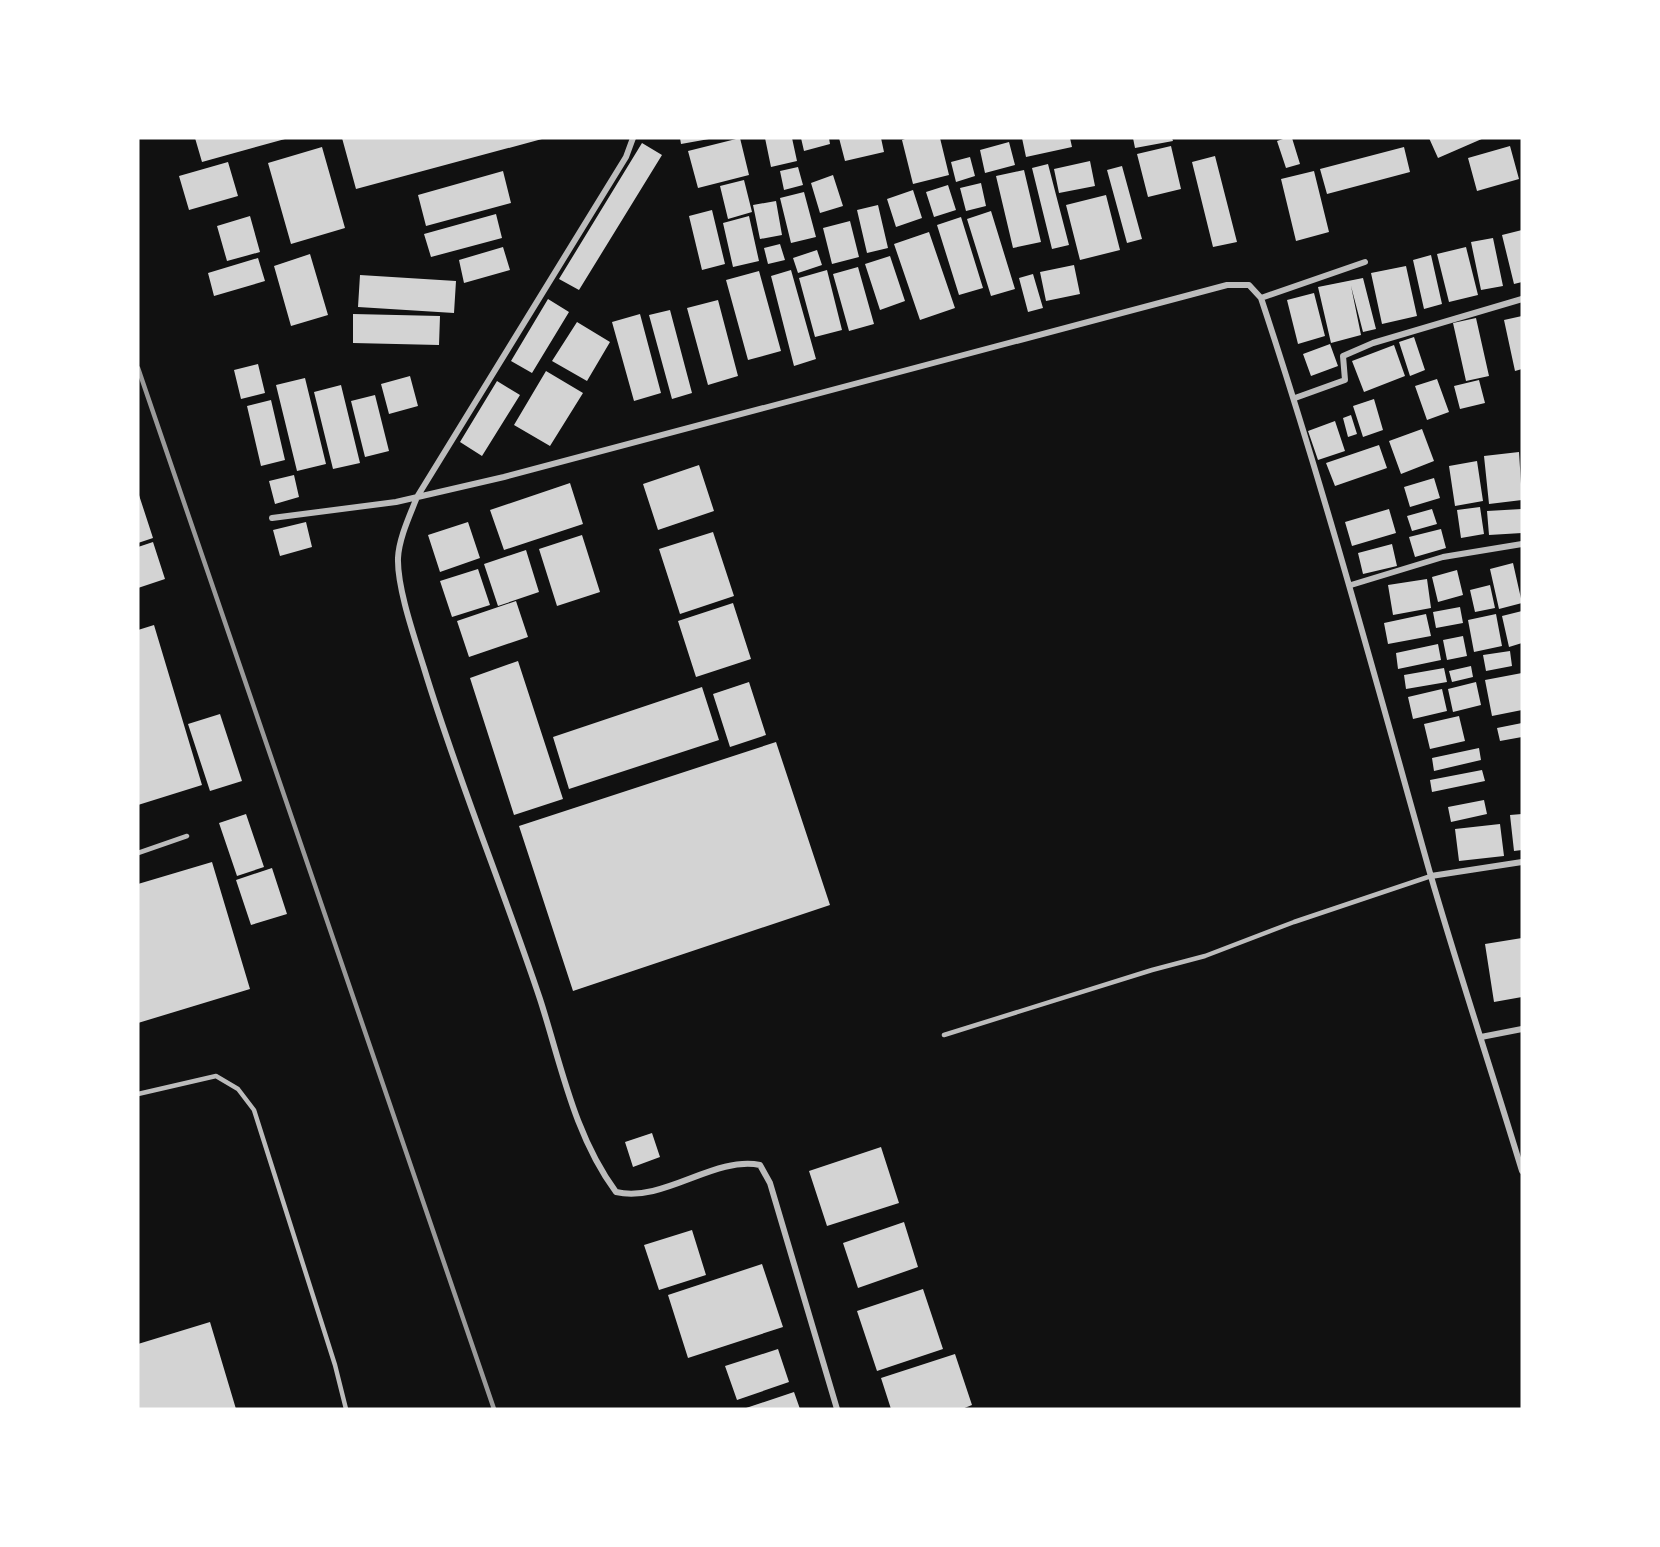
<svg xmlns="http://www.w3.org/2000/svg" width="1660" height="1547" viewBox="0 0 1660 1547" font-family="Cabin,sans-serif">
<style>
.building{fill:#d3d3d3}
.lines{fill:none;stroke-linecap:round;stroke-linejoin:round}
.service{stroke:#bcbcbc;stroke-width:4.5}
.minor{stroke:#bcbcbc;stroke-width:6}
.rail{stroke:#9a9a9a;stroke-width:4.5}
</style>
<rect width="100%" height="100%" fill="#111"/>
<path class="building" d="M 195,138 L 285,138 L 285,139 L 202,162 Z
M 342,138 L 542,138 L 542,139 L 356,189 Z
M 680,138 L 708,138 L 709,139 L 681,144 Z
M 740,138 L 749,175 L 698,188 L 688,151 Z
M 765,138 L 792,138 L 797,161 L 771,167 Z
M 801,138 L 829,138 L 830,144 L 804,151 Z
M 839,138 L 881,138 L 884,152 L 845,161 Z
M 908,138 L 940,138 L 949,175 L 913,184 L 902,140 Z
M 1022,138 L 1070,138 L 1072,147 L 1026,157 Z
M 1133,138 L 1172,138 L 1173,141 L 1135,148 Z
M 1286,138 L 1292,138 L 1300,164 L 1286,168 L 1277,141 Z
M 1429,138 L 1484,138 L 1438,158 Z
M 1009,142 L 1015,165 L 985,173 L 980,150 Z
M 642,143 L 662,155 L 579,290 L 559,279 Z
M 1171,146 L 1181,189 L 1148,197 L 1137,154 Z
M 1510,146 L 1519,179 L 1477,191 L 1468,158 Z
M 322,147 L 345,228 L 291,244 L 268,163 Z
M 1404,147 L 1410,172 L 1327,194 L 1320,169 Z
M 1215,156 L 1237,242 L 1213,247 L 1192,162 Z
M 970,157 L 975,176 L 956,182 L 951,162 Z
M 1090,161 L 1095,186 L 1059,193 L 1054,169 Z
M 228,162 L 238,196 L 189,210 L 179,176 Z
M 1048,164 L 1069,245 L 1052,249 L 1032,168 Z
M 1122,166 L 1142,239 L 1127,243 L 1107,170 Z
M 798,167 L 803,185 L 784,190 L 780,171 Z
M 1024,170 L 1041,242 L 1013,248 L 996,176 Z
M 503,171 L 511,203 L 426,226 L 418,195 Z
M 1314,171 L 1329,232 L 1296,241 L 1281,179 Z
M 833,175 L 843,206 L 820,213 L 811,183 Z
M 744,180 L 752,212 L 728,219 L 720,186 Z
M 981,183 L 986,206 L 966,211 L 960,188 Z
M 948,185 L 956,210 L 934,217 L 926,192 Z
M 913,190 L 922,218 L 896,227 L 887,199 Z
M 804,192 L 816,237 L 791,243 L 780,198 Z
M 1106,195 L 1120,250 L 1080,260 L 1066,205 Z
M 776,201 L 782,235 L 760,239 L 753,205 Z
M 878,205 L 888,248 L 867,253 L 857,210 Z
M 712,210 L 725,264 L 702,270 L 689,216 Z
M 991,211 L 1015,289 L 991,296 L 967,219 Z
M 496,214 L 502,238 L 431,257 L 424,234 Z
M 250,216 L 260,252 L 227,261 L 217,226 Z
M 749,216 L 759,261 L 733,267 L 723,223 Z
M 961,217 L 983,288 L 959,295 L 937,225 Z
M 850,221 L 859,257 L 832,264 L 823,228 Z
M 1522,230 L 1522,282 L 1514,284 L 1502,235 Z
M 929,232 L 955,308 L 920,320 L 894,244 Z
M 1493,238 L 1503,286 L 1481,290 L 1471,242 Z
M 780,244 L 785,260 L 768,264 L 764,248 Z
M 503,247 L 510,270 L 464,283 L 459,260 Z
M 1466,247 L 1478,295 L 1449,302 L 1437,254 Z
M 817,250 L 822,265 L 798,273 L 793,258 Z
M 310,254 L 328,315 L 291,326 L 274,266 Z
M 1431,255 L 1442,304 L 1424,309 L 1413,260 Z
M 890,256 L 905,301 L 880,310 L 865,264 Z
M 258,258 L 265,281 L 214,296 L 208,273 Z
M 1074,265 L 1080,294 L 1046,301 L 1040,272 Z
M 1406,266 L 1417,316 L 1382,324 L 1371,273 Z
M 858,267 L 874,324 L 849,331 L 833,274 Z
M 791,270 L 816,359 L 794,366 L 771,276 Z
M 827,270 L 842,330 L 815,337 L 799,278 Z
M 759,271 L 781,351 L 748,360 L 726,280 Z
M 1033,274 L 1043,308 L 1028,312 L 1019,278 Z
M 360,275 L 456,281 L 454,313 L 358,307 Z
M 1363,278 L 1376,329 L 1363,332 L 1351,286 L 1361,335 L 1331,343 L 1318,287 Z
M 1314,293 L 1325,336 L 1298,344 L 1287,300 Z
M 548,299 L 569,312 L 532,373 L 511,361 Z
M 718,300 L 738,376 L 708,385 L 687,308 Z
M 670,310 L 692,393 L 672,399 L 649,315 Z
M 353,314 L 440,316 L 439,345 L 353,343 Z
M 640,314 L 661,393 L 634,401 L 612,322 Z
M 1522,316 L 1522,369 L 1515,371 L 1504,320 Z
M 1476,318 L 1489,376 L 1466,381 L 1453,323 Z
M 577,322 L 610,342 L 587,381 L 552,361 Z
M 1414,337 L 1425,370 L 1410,376 L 1399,342 Z
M 1330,344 L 1338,366 L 1311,376 L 1303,354 Z
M 1394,345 L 1405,376 L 1364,392 L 1352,361 Z
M 258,364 L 265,393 L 241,399 L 234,370 Z
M 546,371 L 583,393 L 550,446 L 514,425 Z
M 410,376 L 418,406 L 389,414 L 381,384 Z
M 305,378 L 326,464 L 297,471 L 276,385 Z
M 1437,379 L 1449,412 L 1427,420 L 1415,386 Z
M 1479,380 L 1485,403 L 1460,409 L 1454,386 Z
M 497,381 L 520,395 L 482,456 L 460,442 Z
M 341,385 L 360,463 L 333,469 L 314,392 Z
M 375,395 L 389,451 L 365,457 L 351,401 Z
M 1374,399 L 1383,430 L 1363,437 L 1353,406 Z
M 271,400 L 285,460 L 261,466 L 247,406 Z
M 1351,415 L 1357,434 L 1348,437 L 1343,418 Z
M 1335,421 L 1345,451 L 1318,460 L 1308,431 Z
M 1422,429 L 1434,461 L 1401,474 L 1389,441 Z
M 1379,445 L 1387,468 L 1335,486 L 1326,463 Z
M 1519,452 L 1522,500 L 1489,504 L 1484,456 Z
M 1477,461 L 1483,501 L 1455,506 L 1449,466 Z
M 699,465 L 714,511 L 658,530 L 643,484 Z
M 294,475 L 299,497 L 275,504 L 269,481 Z
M 1434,478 L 1440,498 L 1410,507 L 1404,487 Z
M 570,483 L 583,524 L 504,550 L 490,510 Z
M 138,492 L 153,538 L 138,543 Z
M 1480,507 L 1484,534 L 1461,538 L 1457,510 Z
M 1389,509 L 1396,533 L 1352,546 L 1345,522 Z
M 1432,509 L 1437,524 L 1412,531 L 1407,516 Z
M 1522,509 L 1522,533 L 1489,535 L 1487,511 Z
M 306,522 L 312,547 L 280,556 L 273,530 Z
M 468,522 L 480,558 L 440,572 L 428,535 Z
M 1441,529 L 1446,548 L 1415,557 L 1409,537 Z
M 713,532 L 734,596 L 680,614 L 659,549 Z
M 582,535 L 600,592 L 557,606 L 539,549 Z
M 153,542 L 165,579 L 138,588 L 138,547 Z
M 1392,544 L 1397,566 L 1363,574 L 1358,553 Z
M 526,550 L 539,592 L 498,606 L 484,564 Z
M 1513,563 L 1522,603 L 1499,609 L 1490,569 Z
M 478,569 L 490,605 L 452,617 L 440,581 Z
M 1457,570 L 1463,595 L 1438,602 L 1432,577 Z
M 1427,579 L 1431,608 L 1393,615 L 1388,585 Z
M 1490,585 L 1495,608 L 1475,612 L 1470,590 Z
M 516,601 L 528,637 L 469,657 L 457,621 Z
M 733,603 L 751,659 L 696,677 L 678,621 Z
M 1460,607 L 1463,623 L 1436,628 L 1433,612 Z
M 1522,611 L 1522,643 L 1509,647 L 1502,616 Z
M 1426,614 L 1431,636 L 1388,644 L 1384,623 Z
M 1496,614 L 1502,646 L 1474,652 L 1468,620 Z
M 154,625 L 202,785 L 138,805 L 138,630 Z
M 1463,636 L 1467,656 L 1447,660 L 1443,640 Z
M 1438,644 L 1441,660 L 1398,669 L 1396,653 Z
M 1510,651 L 1512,666 L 1486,671 L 1483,655 Z
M 518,661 L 563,799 L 514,815 L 470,678 Z
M 1471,666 L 1473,677 L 1452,682 L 1449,671 Z
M 1444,668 L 1447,682 L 1406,689 L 1404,675 Z
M 1522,673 L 1522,710 L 1492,716 L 1485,680 Z
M 749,682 L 766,735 L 730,747 L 713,694 Z
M 1476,682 L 1481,705 L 1453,712 L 1448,689 Z
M 702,687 L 719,740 L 569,789 L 553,737 Z
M 1442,689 L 1447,711 L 1413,719 L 1408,697 Z
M 220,714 L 242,781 L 210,791 L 188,724 Z
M 1459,716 L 1465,741 L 1430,749 L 1424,724 Z
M 1522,723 L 1522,737 L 1500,741 L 1497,728 Z
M 776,742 L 830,905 L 573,991 L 519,826 Z
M 1479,748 L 1481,760 L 1434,771 L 1432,758 Z
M 1482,770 L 1485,781 L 1432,792 L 1430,780 Z
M 1484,800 L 1487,814 L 1451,822 L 1448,807 Z
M 246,814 L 264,867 L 237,876 L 219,823 Z
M 1522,814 L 1522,850 L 1514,851 L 1510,815 Z
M 1500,824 L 1504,856 L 1459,861 L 1455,829 Z
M 212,862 L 250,989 L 138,1023 L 138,884 Z
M 272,868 L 287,914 L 251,925 L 236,880 Z
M 1522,938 L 1522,997 L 1494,1002 L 1485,944 Z
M 652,1133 L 660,1157 L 633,1167 L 625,1142 Z
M 881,1147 L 899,1203 L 827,1226 L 809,1171 Z
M 904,1222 L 918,1267 L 858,1288 L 843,1243 Z
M 692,1230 L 706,1275 L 659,1290 L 644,1245 Z
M 762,1264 L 783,1327 L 688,1358 L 668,1295 Z
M 923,1289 L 943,1349 L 877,1371 L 857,1311 Z
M 210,1322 L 236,1409 L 138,1409 L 138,1344 Z
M 778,1349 L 789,1382 L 737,1400 L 725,1366 Z
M 955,1354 L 972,1405 L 962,1409 L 891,1409 L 881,1378 Z
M 794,1392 L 800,1409 L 743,1409 Z"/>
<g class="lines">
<path class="service" d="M 138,853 L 187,836
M 944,1035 L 1152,970 L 1205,956 L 1294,922 L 1431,876
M 138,1094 L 216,1076 L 238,1089 L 254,1110 L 335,1365 L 346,1409"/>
<path class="minor" d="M 633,138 L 626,157 L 417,497 C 410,515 399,538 398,558 C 397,588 415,639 424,668 C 458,780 503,888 540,999 C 561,1064 574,1135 616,1192 C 664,1203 713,1156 760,1165 L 770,1183 L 837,1409
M 1261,298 L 1365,262
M 1295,398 L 1345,380 L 1343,356 L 1373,343 L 1522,299
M 272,518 L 396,502 L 504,477 L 1227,285 L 1249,285 L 1261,298 C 1324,488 1376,681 1430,873 C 1459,973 1492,1072 1522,1171
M 1351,585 L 1443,557 L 1522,544
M 1431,876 L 1522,862
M 1481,1037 L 1522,1029"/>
<path class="rail" d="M 138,368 L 494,1409"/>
</g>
<rect width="1660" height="1547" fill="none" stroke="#ffffff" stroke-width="279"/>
</svg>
